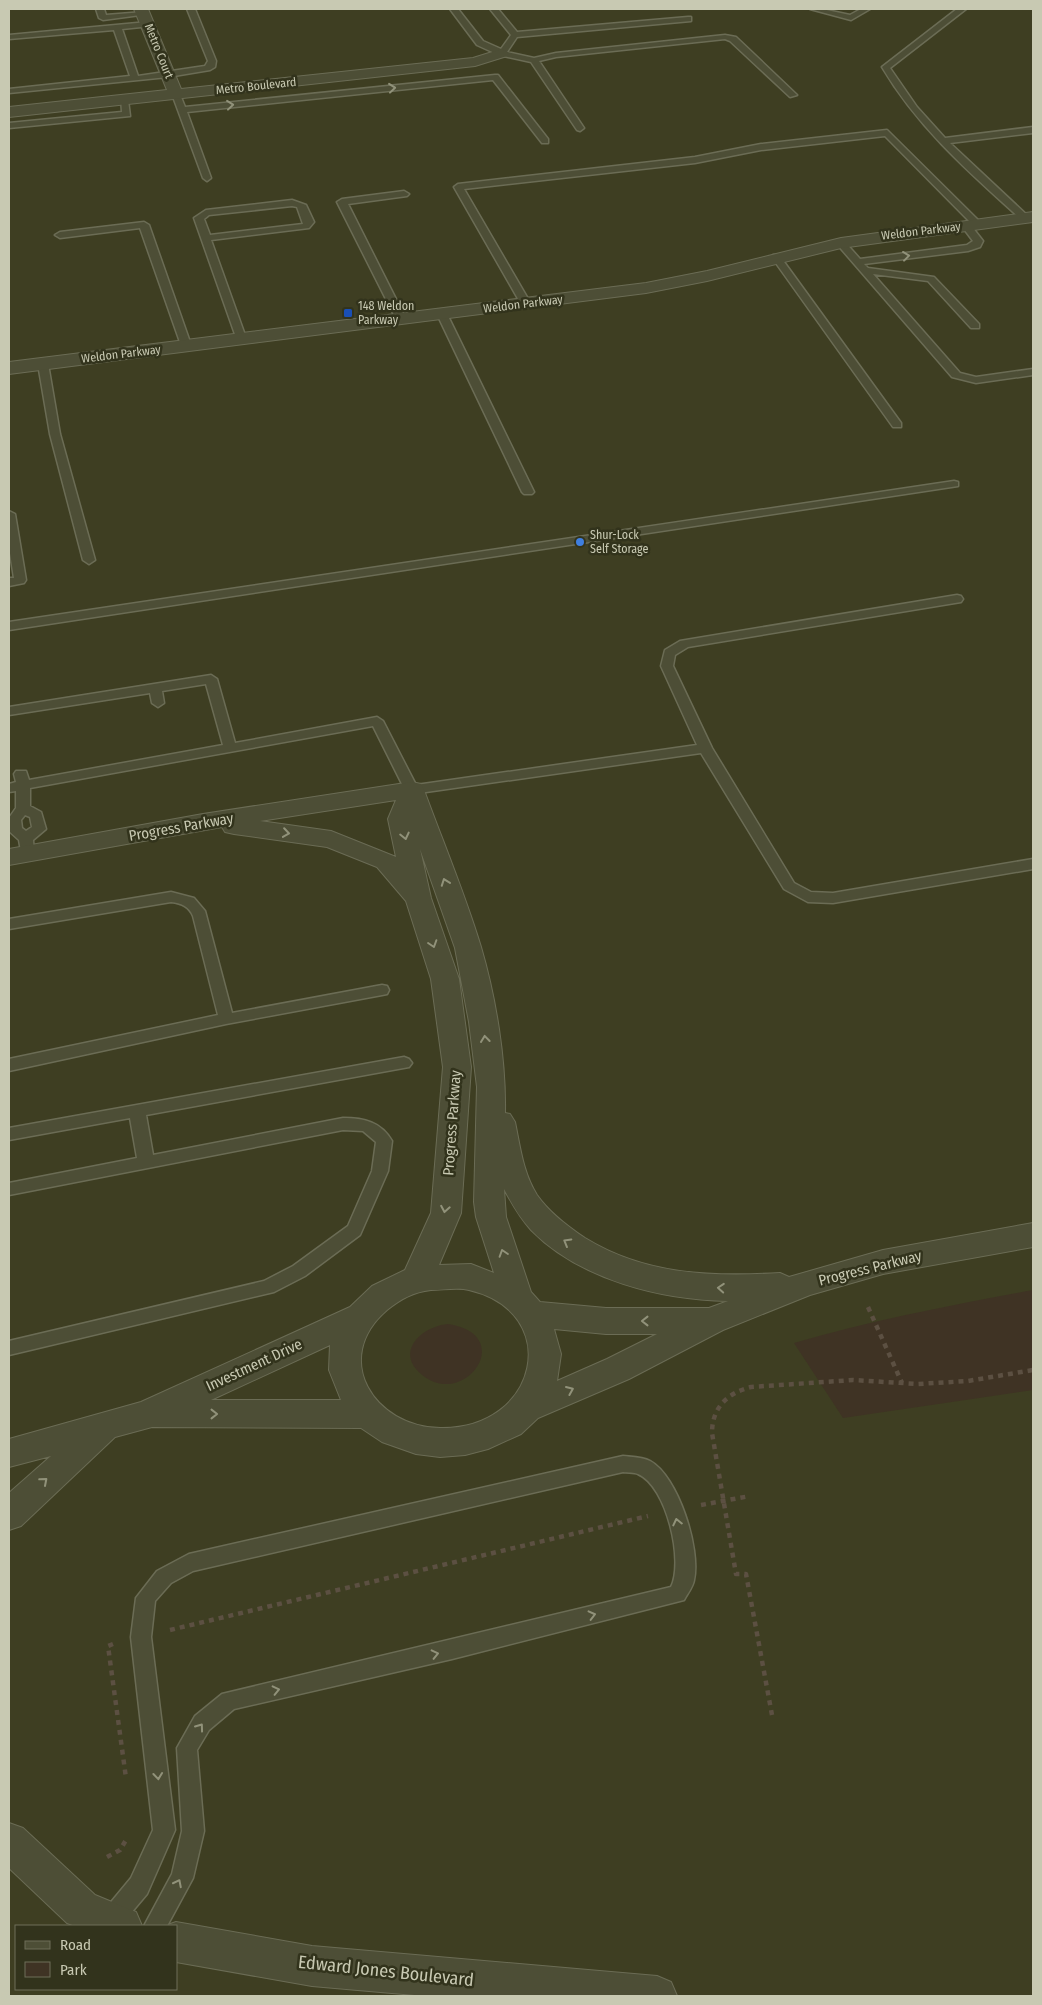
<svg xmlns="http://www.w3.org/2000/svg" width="1042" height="2005" viewBox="0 0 1042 2005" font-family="'Fira Sans Condensed',sans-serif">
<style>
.green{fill:#3f3324}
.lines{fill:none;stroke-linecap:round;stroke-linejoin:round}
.service-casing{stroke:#6b6c55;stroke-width:3}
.minor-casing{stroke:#6b6c55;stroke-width:2}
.tertiary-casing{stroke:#6b6c55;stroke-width:2}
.path{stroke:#5c5042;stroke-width:4.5;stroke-dasharray:5 5;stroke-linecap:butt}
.service{fill:#4d4e36;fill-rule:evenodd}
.minor{fill:#4d4e36;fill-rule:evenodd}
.tertiary{fill:#4d4e36;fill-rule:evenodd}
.oneway{stroke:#91927a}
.transit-dot{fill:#1a4fb4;stroke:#32331c;stroke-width:2}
.shop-dot{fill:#3f7fe0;stroke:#32331c;stroke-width:2}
.labels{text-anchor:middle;stroke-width:5;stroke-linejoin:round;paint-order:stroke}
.far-street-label{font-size:12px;fill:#c8c9b2;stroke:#32331c}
.far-poi-label{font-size:12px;fill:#c8c9b2;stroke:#32331c;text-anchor:start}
.street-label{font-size:15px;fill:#c8c9b2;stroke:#32331c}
.near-street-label{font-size:18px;fill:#c8c9b2;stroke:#32331c}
</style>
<rect width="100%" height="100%" fill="#3e3e22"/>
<path class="green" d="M 1033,1290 L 1033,1390 L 843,1418 L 794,1343 C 873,1320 953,1305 1033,1290 Z
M 448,1324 C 519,1335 463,1411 421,1374 C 394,1351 423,1326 448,1324 Z"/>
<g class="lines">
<defs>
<path id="service" d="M 96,9 L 104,9 L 106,15 L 144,12 L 148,14 L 103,20 L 99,18 Z
M 187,9 L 195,9 L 216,61 L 215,67 L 210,70 L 168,77 L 9,93 L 9,89 L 130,76 L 114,30 L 9,39 L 9,35 L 148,22 L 152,24 L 151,26 L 122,29 L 138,76 L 205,66 L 208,61 Z
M 450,9 L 458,9 L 483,41 L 501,49 L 511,35 L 490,9 L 498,9 L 517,32 L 688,17 L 691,17 L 691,21 L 517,37 L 507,52 L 534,58 L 556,53 L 725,35 L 736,37 L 797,95 L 790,97 L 730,41 L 725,39 L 556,57 L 539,61 L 584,128 L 580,131 L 577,130 L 531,62 L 499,55 L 477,45 Z
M 810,9 L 822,9 L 850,15 L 861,9 L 870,9 L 851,20 Z
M 957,9 L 966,9 L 890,68 L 917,107 L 945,138 L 1033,127 L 1033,133 L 950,143 L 1028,216 L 1028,220 L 1022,220 C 970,173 918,128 882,67 Z
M 495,75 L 498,75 L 548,139 L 548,143 L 542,143 L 493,80 L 187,112 L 211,178 L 207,181 L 203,178 L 172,94 L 179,92 L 185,107 Z
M 121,98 L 128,100 L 130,116 L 9,128 L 9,123 L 122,112 Z
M 887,130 L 980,222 L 980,226 L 974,226 L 885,136 L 761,150 L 695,163 L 464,189 L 531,304 L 526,307 L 521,304 L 454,187 L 458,184 L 695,157 L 761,144 Z
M 404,191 L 409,194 L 407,196 L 348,204 L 406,319 L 401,322 L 396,319 L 337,202 L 342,199 Z
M 292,200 L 306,205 L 314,222 L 309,228 L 211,240 L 246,338 L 237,340 L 194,218 L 206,210 ZM 292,206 L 297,207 L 303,224 L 210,235 L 204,219 L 209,215 Z
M 144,222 L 149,225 L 191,345 L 190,347 L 181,345 L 140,228 L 60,238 L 55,235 L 60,232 Z
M 966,222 L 969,223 L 983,241 L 980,247 L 968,251 L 864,264 L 868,268 L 934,277 L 979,324 L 979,328 L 971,328 L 928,281 L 873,274 L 960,373 L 976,377 L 1033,369 L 1033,375 L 976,383 L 952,377 L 836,243 L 844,241 L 860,259 L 967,245 L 973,241 L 961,225 Z
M 773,255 L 779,255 L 901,423 L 901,427 L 893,427 L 773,259 Z
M 438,312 L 447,314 L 534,492 L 532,494 L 524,494 L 522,492 L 437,314 Z
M 43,361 L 48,364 L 60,434 L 95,560 L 89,564 L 83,560 L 50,434 L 38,364 Z
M 954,481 L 958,482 L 958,486 L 9,630 L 9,622 Z
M 9,511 L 15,514 L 26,580 L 24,583 L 9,586 L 9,578 L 14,578 L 9,547 Z
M 957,595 L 961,596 L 963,599 L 961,602 L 688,647 L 675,655 L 673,666 L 712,748 L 794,883 L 811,892 L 833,893 L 1033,859 L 1033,869 L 833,903 L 808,902 L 784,889 L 701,753 L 412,794 L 405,790 L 373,726 L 30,788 L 30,806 L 41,812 L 46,829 L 33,840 L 34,854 L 32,857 L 22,857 L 19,840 L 9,831 L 9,818 L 16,808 L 16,791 L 9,792 L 9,784 L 16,782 L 14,774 L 16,771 L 26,771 L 29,780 L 223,745 L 206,684 L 162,691 L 164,703 L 158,707 L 152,703 L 150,693 L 9,715 L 9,707 L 211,675 L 217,679 L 235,743 L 377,717 L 383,721 L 416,785 L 697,745 L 661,666 L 665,650 L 680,641 ZM 25,815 L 30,817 L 32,827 L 26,831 L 22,828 L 21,820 Z
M 171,892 L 194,898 L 205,911 L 232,1013 L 382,985 L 387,986 L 389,990 L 387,994 L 382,995 L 226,1024 L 9,1071 L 9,1059 L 218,1015 L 193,916 C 189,906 181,903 171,902 L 9,929 L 9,919 Z
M 404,1057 L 409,1059 L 412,1063 L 409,1067 L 146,1115 L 153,1155 L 343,1118 C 364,1118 381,1122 392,1141 L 388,1171 L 360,1235 L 305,1276 L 274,1292 L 9,1355 L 9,1341 L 264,1281 L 293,1266 L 348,1226 L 372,1171 L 376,1142 L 363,1131 L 343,1130 L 9,1195 L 9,1183 L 137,1158 L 130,1118 L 9,1140 L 9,1128 Z
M 623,1456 C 631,1457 642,1457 650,1461 C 678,1476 701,1549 694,1580 C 693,1587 687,1594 684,1600 L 452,1659 L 234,1709 L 209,1730 L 197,1750 L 204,1831 L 193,1878 L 167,1926 L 144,1926 L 172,1874 L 182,1831 L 177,1748 L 195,1716 L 222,1694 L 671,1587 C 684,1562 667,1486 638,1474 C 634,1472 628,1473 623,1472 L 193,1571 L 171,1583 L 155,1601 L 151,1637 L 175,1830 L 147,1894 L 120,1926 L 101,1926 L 99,1921 L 102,1913 L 131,1878 L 153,1830 L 131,1637 L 136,1598 L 157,1571 L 189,1554 Z"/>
<path id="minor" d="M 134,9 L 148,9 L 181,89 L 473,58 L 502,49 L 509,53 L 507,56 L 475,66 L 9,117 L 9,107 L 167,90 Z
M 9,1823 L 23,1828 L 95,1895 L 136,1912 L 142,1926 L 75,1926 L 67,1923 L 9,1868 Z
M 176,1922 L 312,1946 L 657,1976 L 671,1982 L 677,1996 L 426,1996 L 312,1986 L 176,1962 L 176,1926 L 165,1926 Z"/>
<path id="tertiary" d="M 1033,212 L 1033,222 L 841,248 L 707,281 L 646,293 L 9,374 L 9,362 L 646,283 L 707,271 L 841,238 Z
M 412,782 L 421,784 L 424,790 C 443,842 465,894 481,947 C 496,998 506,1060 505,1113 L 510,1114 L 515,1122 C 520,1146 523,1173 537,1195 C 549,1212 567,1226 585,1238 C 645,1275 712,1277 780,1273 L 789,1277 L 883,1250 L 1033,1223 L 1033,1247 L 883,1274 L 810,1295 L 723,1330 L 629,1379 L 538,1418 L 521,1434 L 488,1449 L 465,1455 L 440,1457 L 416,1454 L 382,1442 L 361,1428 L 152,1427 L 115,1437 L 21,1526 L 9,1530 L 9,1493 L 51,1456 L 9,1467 L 9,1439 L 141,1402 L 350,1307 L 372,1286 L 405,1270 L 431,1213 L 443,1067 L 431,979 L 406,901 L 377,867 L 327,847 L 234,834 L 225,832 L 222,827 L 9,865 L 9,849 L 203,814 ZM 396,800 L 388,819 L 396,857 L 331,831 L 260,821 ZM 420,849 L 455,948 L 469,1022 L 477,1087 L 474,1202 L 476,1217 L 494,1273 L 471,1264 L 439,1265 L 461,1213 L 471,1067 L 459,979 L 431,898 ZM 504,1189 C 512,1204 520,1218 531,1230 C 580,1280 662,1300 728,1301 L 709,1308 L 606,1308 L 540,1302 L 531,1292 L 506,1217 ZM 431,1290 C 443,1290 458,1287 469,1290 C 564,1312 539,1430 440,1428 C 375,1427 330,1359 387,1310 C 401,1299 413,1292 431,1290 ZM 554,1329 L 606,1334 L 657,1334 L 607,1359 L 557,1381 L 561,1354 ZM 330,1345 L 329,1370 L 341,1400 L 211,1400 Z"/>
</defs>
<use href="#service" class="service-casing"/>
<use href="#minor" class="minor-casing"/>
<use href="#tertiary" class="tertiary-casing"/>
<path class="path" d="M 868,1307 L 902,1383
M 701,1505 L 750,1496
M 170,1630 L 648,1516
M 113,1644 L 108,1646 L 126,1778
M 772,1715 L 746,1574 L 736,1574 L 712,1433 C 712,1408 727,1393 751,1387 L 853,1380 L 918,1384 L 968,1381 L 1033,1370
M 107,1857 L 120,1850 L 126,1840"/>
<use href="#service" class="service"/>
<use href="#minor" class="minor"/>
<use href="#tertiary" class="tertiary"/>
</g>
<defs><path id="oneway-chevron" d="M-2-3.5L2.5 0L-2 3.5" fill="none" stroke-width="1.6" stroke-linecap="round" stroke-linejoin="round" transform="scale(1.25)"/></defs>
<g class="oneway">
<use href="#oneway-chevron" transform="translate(392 88) rotate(-6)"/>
<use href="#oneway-chevron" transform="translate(230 105) rotate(-6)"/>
<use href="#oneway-chevron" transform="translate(906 256) rotate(-7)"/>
<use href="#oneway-chevron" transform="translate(286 833) rotate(8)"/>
<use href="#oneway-chevron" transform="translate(405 836) rotate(77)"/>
<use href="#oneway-chevron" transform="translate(445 882) rotate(-110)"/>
<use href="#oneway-chevron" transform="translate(433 944) rotate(72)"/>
<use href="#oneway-chevron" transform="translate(485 1039) rotate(-97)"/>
<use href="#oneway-chevron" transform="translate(445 1209) rotate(100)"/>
<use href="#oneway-chevron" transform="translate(567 1242) rotate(-150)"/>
<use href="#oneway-chevron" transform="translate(503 1253) rotate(-108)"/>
<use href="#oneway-chevron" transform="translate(721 1288) rotate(-176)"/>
<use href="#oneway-chevron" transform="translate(645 1321) rotate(-180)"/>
<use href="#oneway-chevron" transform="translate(570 1390) rotate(-23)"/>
<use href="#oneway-chevron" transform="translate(214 1414)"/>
<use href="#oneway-chevron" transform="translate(44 1481) rotate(-41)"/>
<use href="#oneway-chevron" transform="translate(677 1522) rotate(-103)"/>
<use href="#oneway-chevron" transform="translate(592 1615) rotate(-14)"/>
<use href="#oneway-chevron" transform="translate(435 1654) rotate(-13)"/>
<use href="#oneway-chevron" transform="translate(276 1690) rotate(-13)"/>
<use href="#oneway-chevron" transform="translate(200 1727) rotate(-54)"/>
<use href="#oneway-chevron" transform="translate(158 1776) rotate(84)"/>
<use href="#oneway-chevron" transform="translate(178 1883) rotate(-63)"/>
</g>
<rect class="transit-dot" x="343" y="308" width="10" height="10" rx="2.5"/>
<circle class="shop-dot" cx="580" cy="542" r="5"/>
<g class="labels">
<g class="far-street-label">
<text transform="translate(159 51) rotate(68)" y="4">Metro Court</text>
<text transform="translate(256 86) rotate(-6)" y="4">Metro Boulevard</text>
<text transform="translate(921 231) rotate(-7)" y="4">Weldon Parkway</text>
<text transform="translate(523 304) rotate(-7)" y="4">Weldon Parkway</text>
<text transform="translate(121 354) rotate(-7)" y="4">Weldon Parkway</text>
</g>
<g class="far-poi-label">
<text x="358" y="310">148 Weldon<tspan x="358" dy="14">Parkway</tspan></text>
<text x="590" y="539">Shur-Lock<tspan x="590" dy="14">Self Storage</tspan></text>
</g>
<g class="street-label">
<text transform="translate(181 827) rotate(-10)" y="5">Progress Parkway</text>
<text transform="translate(452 1123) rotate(-86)" y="5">Progress Parkway</text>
<text transform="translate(870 1268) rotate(-14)" y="5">Progress Parkway</text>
<text transform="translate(254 1365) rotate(-25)" y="5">Investment Drive</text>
</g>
<g class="near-street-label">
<text transform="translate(386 1971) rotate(6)" y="6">Edward Jones Boulevard</text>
</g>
</g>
<rect width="1042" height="2005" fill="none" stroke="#c8c9b2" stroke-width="20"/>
<rect x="15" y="1925" width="162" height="65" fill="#32331c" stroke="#6e6f58"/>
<rect x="25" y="1941" width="25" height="8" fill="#4d4e36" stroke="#6e6f58"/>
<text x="60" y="1950" font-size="15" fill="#c8c9b2">Road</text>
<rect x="25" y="1962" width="25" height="15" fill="#3f3324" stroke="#6e6f58"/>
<text x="60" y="1975" font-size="15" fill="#c8c9b2">Park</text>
</svg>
